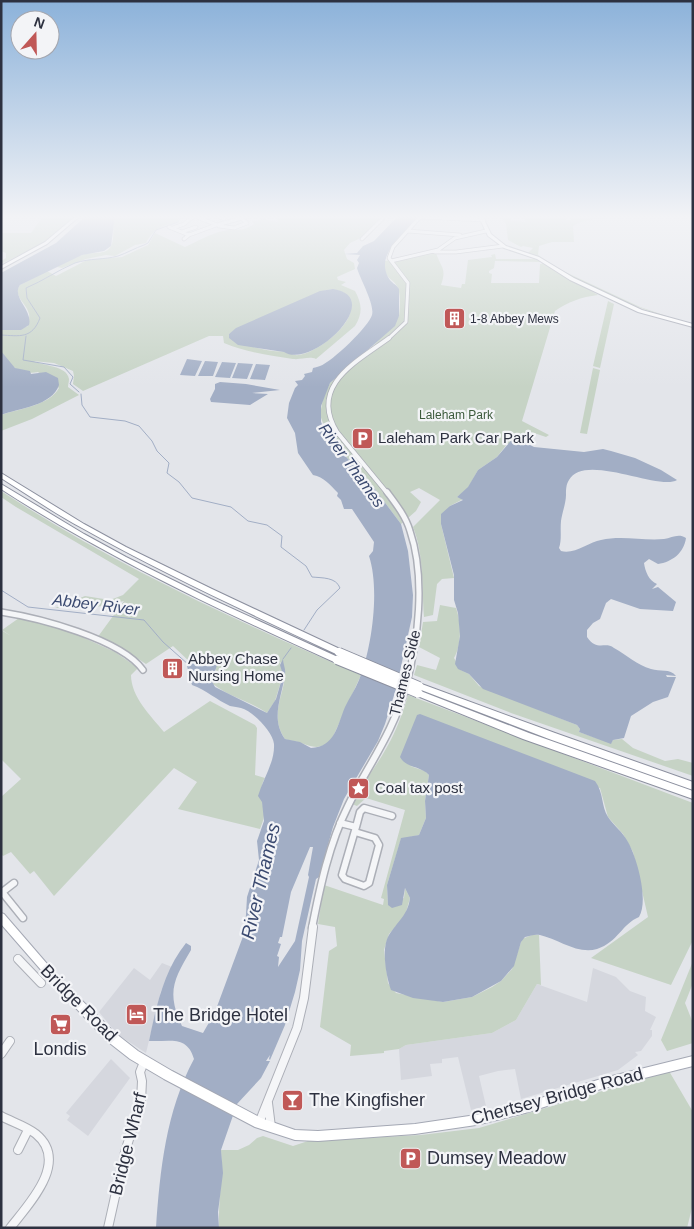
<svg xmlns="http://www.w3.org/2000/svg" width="694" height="1229" viewBox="0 0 694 1229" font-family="Arial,sans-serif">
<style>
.built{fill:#d5d7de}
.green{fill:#c6d3c5;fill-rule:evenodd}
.water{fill:#a2aec5;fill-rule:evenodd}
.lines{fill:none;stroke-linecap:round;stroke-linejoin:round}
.stream{stroke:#a2aec5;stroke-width:1}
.minor-far4-casing{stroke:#acafb7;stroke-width:4.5}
.minor-far3-casing{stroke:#acafb7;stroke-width:5.5}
.minor-far2-casing{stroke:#acafb7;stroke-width:8}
.minor-far1-casing{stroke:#acafb7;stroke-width:9}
.minor-casing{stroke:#acafb7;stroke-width:10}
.major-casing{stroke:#a4a8b4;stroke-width:2}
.highway-casing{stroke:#8c909f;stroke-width:2}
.minor-far4{stroke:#f5f6f8;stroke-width:3}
.minor-far3{stroke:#f5f6f8;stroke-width:4}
.minor-far2{stroke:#f5f6f8;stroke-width:5}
.minor-far1{stroke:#f5f6f8;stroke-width:6}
.minor{stroke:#f5f6f8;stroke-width:8}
.major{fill:#fff;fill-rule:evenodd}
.highway{fill:#fff;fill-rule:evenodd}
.highway-bridge-far1-casing{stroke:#8c909f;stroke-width:10;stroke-linecap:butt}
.highway-bridge-casing{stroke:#8c909f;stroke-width:11;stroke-linecap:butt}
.highway-bridge-far1{stroke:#fff;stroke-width:8}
.highway-bridge{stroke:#fff;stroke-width:9}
.labels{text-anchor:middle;stroke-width:4.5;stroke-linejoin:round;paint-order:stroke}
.far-poi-label{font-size:12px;fill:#2d3140;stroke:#f3f4f7;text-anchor:start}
.far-park-label{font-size:12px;fill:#3c5a3c;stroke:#f3f4f7}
.poi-label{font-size:15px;fill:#2d3140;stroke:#f3f4f7;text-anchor:start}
.street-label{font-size:15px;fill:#2d3140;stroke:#f3f4f7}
.water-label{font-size:16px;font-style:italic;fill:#3b4a70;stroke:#f3f4f7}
.near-street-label{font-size:18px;fill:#2d3140;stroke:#f3f4f7}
.near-poi-label{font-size:18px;fill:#2d3140;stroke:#f3f4f7;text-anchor:start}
.near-water-label{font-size:19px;font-style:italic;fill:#3b4a70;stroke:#f3f4f7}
</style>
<rect width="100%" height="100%" fill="#e3e5ea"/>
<path class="built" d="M 162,963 L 172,967 L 161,991 L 146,1053 L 117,1034 L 99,1012 L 134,968 L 150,980 Z
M 593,968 L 616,977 L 630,991 L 646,997 L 645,1011 L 656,1017 L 650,1030 L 652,1030 L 652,1036 L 641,1051 L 635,1052 L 638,1055 L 618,1070 L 521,1099 L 515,1069 L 498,1071 L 479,1076 L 486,1106 L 471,1110 L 458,1057 L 442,1059 L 442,1063 L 430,1064 L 432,1076 L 401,1080 L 399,1049 L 406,1045 L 492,1033 L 516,1020 L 537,984 L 587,1002 Z
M 111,1059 L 130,1078 L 88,1136 L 67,1120 L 70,1116 L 66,1113 Z"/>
<path class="green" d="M 44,215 L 77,215 L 42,244 L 1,264 L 1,261 L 6,258 L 6,253 L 1,251 L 1,233 L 31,233 Z
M 115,215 L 181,215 L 177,222 C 162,226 153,229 146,243 L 135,245 L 115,256 L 106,255 L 86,259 L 62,268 L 57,267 C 66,262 76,256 86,254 C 94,252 107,255 111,246 C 115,240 112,224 115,215 Z
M 279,215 L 384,215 L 365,236 L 350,243 L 344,250 L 347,259 L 354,263 L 355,269 L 337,277 L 338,280 L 346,282 L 341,285 L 355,291 C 362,304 363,313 355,326 L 316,359 C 309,356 301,360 293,359 C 271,356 245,352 224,343 L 223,336 L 209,336 L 83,391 L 73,384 L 74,376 L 73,371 L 54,363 L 33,361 C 42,366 67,365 69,379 C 69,382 68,384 68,387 L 79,395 L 32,419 L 1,431 L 1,415 C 18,409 49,406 59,388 L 38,372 C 22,376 6,365 1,350 C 0,345 1,335 1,330 L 17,330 L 28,326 C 28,323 30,317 29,314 C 27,303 12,296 20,285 L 47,271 L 56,276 L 87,260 L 122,257 L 148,245 L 155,233 L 185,247 C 196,242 212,233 223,231 C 236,228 241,233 254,224 L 252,221 L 265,219 L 277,222 ZM 326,290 C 335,289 344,290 349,298 C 362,320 317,353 299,355 C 293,356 290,352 285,352 C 260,350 250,348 229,334 L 236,329 Z
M 498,215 L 507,215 L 512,221 L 526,222 L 522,215 L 563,215 L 566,220 L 571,220 L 570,215 L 639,215 C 619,221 591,214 573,226 L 574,242 L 552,242 L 539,246 L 538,255 L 561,270 L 640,307 L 693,325 C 655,314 620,301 585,284 C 566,274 548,260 528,253 L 533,248 L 523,246 L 521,247 L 508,240 L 506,224 L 503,219 L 496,217 Z
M 432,252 L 436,253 C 441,268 447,268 441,285 L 461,288 L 462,284 L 465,284 L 468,260 L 492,257 L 491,255 L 495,254 L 496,259 L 536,259 L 598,295 C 581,297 568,302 555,311 L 522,421 L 549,435 L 546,437 L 531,432 L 525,435 L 532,440 L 531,443 L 507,444 L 497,457 L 478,470 L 468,488 L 457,497 L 463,499 L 450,506 L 441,524 L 454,578 L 442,579 L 437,584 L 433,615 L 424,617 C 422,588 424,554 413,527 L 440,500 L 419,488 L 410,492 L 421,502 L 416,511 L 401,524 L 368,480 L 329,439 L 320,415 L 323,398 L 330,383 L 374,345 L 399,316 C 400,308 401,297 398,288 C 394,278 382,279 385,261 ZM 495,261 L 541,262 L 542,264 L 540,264 L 539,283 L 491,283 L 492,274 L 489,273 L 489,271 L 494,268 Z
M 608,301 L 614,304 L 600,368 L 593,366 Z
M 593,368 L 600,370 L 587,434 L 580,433 Z
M 1,491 C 114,565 237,621 361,675 L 331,741 C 319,750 313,747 301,743 C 296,741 290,741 285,739 C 265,710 293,685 282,664 L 280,662 L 283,675 L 275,701 L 267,713 C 250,701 229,697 213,684 L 216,669 L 211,659 L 209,666 L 191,663 L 173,646 L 146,664 L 120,647 L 97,638 L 124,601 L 92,608 L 55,608 L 85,596 L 110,600 L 123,595 L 139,579 L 16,507 L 1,497 Z
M 440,605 L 456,608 C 461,622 462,644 454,658 L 461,670 L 469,674 L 479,686 L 577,725 L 580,729 L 579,732 L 611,743 L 613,740 L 622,739 L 633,748 L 665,761 L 678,759 L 693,763 L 693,776 L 511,713 L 414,675 L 417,665 L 436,670 L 440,658 L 419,647 L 423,622 L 437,621 Z
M 19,618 L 58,626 L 115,652 L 138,668 L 131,675 C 131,697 151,716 164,732 L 210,701 L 255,725 L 257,728 L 255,775 L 265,778 C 258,789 263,801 264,814 C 264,820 262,823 260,829 L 178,809 L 197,782 L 174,768 L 54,896 L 34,871 L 30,874 L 11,852 L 3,856 L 1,854 L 1,797 L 21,779 L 1,759 L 1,630 L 11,636 L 2,630 Z
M 408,695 L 693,803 L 693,940 L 671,985 L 591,958 L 648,917 L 633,852 L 623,834 L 608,817 L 600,788 L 410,766 L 425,771 L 429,775 L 425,801 L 426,818 L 419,835 L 401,839 L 387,885 L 388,905 L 404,898 L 405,888 L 410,898 L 405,916 L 389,934 L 384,950 L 388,983 L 396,993 L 443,1002 L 472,997 L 492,987 L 501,981 L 512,969 L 522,939 L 532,935 L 539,935 L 541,985 L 537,984 L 516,1020 L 492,1033 L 406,1045 L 399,1049 L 384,1051 L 384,1053 L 350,1056 L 351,1045 L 320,1027 L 329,951 L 337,946 L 335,927 L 318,924 L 324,885 L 383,905 L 384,899 L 381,898 L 405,810 L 366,798 L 357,806 L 352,804 C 362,784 376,767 387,747 C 396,731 403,713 408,695 Z
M 693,961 L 693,983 L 685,1003 L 693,1023 L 693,1043 L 667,1051 L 661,1040 Z
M 669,1071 L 693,1112 L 693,1204 L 687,1228 L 219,1228 C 218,1202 223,1176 221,1150 L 238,1150 L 249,1145 L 257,1138 L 263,1136 L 293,1146 L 308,1141 L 421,1135 L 479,1128 Z"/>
<path class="water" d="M 87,215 L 115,215 L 111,246 L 104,251 L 82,255 L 20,285 C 11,297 33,310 29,325 L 21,330 L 1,330 L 1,273 L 56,243 Z
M 399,215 L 418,215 C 407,235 375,251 388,277 C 391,283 396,284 399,289 L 399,316 L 395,326 L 330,383 L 321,406 L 321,422 L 329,439 L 368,480 L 401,524 L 408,551 L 413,595 L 412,617 L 396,689 L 385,724 L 378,741 L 344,799 L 333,827 L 319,877 L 316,879 L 302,941 L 300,970 L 295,992 L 285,1025 L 270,1060 L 269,1059 L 270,1055 L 266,1061 L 270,1061 L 261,1078 L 237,1104 L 221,1150 L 223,1173 L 218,1212 L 219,1228 L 156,1228 C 160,1170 166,1111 194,1059 C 187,1035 170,1042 149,1041 C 156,1007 164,970 186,943 L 191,946 L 191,950 C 174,979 166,992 182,1026 L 203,1033 L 215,1012 L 245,931 L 247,897 L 259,860 L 257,841 L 264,821 L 262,802 L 258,796 C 263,779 275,762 274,744 C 273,732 253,711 241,708 C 238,707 234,707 230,706 C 217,700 206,690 192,685 L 187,666 L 191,663 L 209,666 L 211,663 L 209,657 L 211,656 L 217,665 L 212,681 L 215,687 L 267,713 L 276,699 L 283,675 L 280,665 L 283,659 C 283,664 286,669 285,674 C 282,697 270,718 285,739 L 300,742 L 311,748 C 335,747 337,726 345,707 C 349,698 355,690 359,680 C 372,648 380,589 369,556 L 373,551 L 374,542 L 352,509 L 344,509 L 341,500 L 337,496 L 338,493 C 330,485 324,477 313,475 L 298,453 L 295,433 L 287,418 L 289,403 L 295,388 L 298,385 L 295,381 L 302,380 L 305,376 L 304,374 L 312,372 L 313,368 C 316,367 318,367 320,366 C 332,362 369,326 372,315 C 375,304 360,279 357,268 L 359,263 L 357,260 L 360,255 L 344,254 L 357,253 L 363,246 L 374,241 ZM 310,847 L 313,847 L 308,875 L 309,877 L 295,941 L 278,967 L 279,957 L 277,956 L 281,944 L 278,943 L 280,937 L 282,937 L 291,892 Z
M 333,289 C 387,297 312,370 284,352 L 238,345 L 229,338 L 229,334 L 236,328 L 320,291 Z
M 1,351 L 15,368 L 30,371 L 31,374 L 46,372 L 58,378 L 59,385 C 52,406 19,408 1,415 Z
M 187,359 L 202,361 L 195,376 L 180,375 Z
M 205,361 L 218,362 L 213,376 L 198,376 Z
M 222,362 L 236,363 L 230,378 L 215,377 Z
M 238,363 L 253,364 L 247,379 L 232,378 Z
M 256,364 L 270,365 L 265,380 L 250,379 Z
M 220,382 L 246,384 L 280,390 L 252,393 L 268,394 L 250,405 L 211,402 L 210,399 L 215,389 L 215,384 Z
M 514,437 L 534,447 L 584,452 L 603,449 L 611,451 L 635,458 L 661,470 L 677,480 C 659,491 584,452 569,480 C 566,485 566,489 566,495 C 566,503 562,513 561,521 C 560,531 562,539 559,548 L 561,551 C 574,555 589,542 601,540 C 622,535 643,541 664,539 C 672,538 678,533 686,538 C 684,553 672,562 658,564 L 649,559 L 644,563 C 645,571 649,581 657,584 L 652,589 L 658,587 L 676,602 L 673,611 L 640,609 L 611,599 L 606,603 L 600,619 L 593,623 L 587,630 L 587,637 C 597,652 605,641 614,648 C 627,655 637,665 651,669 C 660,672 670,668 676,676 L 666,675 L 667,677 L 676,677 L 668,697 L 653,702 L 631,716 L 624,738 L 613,740 L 611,744 L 579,732 L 580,729 L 577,725 L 483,689 L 469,674 L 458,669 L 455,664 L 460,636 L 458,613 L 454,600 L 454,575 L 441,524 L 441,514 L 450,506 L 463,500 L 457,497 L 468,487 L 478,470 L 497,457 Z
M 420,714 L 595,781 C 604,793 601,806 608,817 C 614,826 623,832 628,842 C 637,858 649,900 639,917 C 622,924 618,942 597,949 C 578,955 558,939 540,935 C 534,934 531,936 525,937 L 521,942 L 514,966 L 501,981 L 472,997 L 443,1002 L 413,998 L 391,990 C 386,976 381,948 389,935 C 397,922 408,915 410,898 L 405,888 L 402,905 L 392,908 L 388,905 L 387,885 L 401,838 L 419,835 L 426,818 L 425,801 L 429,775 C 421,766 406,768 400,757 L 417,715 Z"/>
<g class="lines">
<path class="stream" d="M 1,335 C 20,336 32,339 40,318 L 27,298 L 26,288 C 43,281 58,270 75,263 C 90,258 104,260 118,256 C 127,253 135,248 144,245 L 148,243 L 156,230 L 178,222 L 182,215
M 26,336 L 23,360 L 64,367 L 73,377 L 70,384 L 79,392
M 81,394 L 82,405 L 90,417 L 125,421 L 139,426 L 152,441 L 157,451 L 169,463 L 167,473 L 179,482 L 192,498 L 231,507 L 248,521 L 267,525 L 282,536 L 281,547 L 306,566 L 312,577 C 322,578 336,577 340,588 L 317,610 L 304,630
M 1,590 L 28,607 L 144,620 L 163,642 L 189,665
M 283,659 L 291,648"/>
<defs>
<path id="minor-far4" d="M 192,215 L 217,225 L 242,218
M 215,215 L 224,219
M 241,217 L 258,215
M 219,226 L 234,228 L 247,223 L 238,215
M 169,227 L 189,235 L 184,239
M 173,228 L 184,224 L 194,216
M 408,231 L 460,235
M 182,232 L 196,227
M 189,235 L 216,225
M 362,239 L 386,215
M 435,252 L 456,252 L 503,246
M 391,261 L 438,250 L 455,238 L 486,231
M 388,339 L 406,322 L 408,283 L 389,258 L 393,247 L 420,217 L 484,220"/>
<path id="minor-far3" d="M 388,494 L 337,432 C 308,385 358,361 389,338"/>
<path id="minor-far2" d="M 387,492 C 396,504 406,517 410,531 C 426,578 418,641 406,687
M 1,612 C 39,618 121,639 143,670"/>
<path id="minor-far1" d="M 340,823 L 356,827 L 342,875 L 345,879 L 364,886 L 369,883 L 379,845 L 375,838 L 355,832
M 356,827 L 360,812 L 364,808 L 392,816
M 2,892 L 23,918
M 1,893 L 14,883
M 312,928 C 320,887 329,844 348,806 C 368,765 394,732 406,685"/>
<path id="minor" d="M 18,959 L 41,983
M 1,1054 L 10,1041
M 268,1103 L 271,1127
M 1,1116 C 12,1122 26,1126 36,1134 C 70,1162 28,1205 10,1228
M 259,1123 L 297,1028 L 304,998 L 313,927
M 18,1150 L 28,1130
M 108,1228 L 125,1152 L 141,1101 L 142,1081 L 140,1072 L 144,1062"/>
<path id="major" d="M 77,215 L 81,215 L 47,244 L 1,269 L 1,266 L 45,242 Z
M 478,215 L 482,215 L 491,234 L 506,246 L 539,257 L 574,278 L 642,310 L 693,324 L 693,327 L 638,312 L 570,280 L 537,259 L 504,248 L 488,236 Z
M 1,913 L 4,914 L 61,980 L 115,1033 L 138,1051 L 172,1071 L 261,1118 L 295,1130 L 318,1131 L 415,1124 L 476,1115 L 525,1103 L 604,1078 L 693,1056 L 693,1066 L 604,1088 L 525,1113 L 476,1125 L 415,1134 L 318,1141 L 295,1140 L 255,1127 L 164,1079 L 130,1059 L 107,1041 L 55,986 L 1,924 Z"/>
<path id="highway" d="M 1,473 L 84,524 L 126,547 L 212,589 L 342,650 L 343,652 L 342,654 L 336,654 C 251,614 164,574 82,528 C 54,513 28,495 1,478 Z
M 1,484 L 84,534 L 126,557 L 211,599 L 340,658 L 341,660 L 340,662 L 334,662 C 219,610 108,558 1,489 Z
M 419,683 L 555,733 L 693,782 L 693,790 L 549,739 L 416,688 L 415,686 L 416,684 Z
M 418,690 L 529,733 L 693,791 L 693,799 L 523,739 L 415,695 L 414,693 L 415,691 Z"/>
</defs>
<use href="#minor-far4" class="minor-far4-casing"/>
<use href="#minor-far3" class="minor-far3-casing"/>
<use href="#minor-far2" class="minor-far2-casing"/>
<use href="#minor-far1" class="minor-far1-casing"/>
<use href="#minor" class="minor-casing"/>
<use href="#major" class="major-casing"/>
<use href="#highway" class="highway-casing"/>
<use href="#minor-far4" class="minor-far4"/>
<use href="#minor-far3" class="minor-far3"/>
<use href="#minor-far2" class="minor-far2"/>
<use href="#minor-far1" class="minor-far1"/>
<use href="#minor" class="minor"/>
<use href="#major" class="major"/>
<use href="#highway" class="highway"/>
<defs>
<path id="highway-bridge-far1" d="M 339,652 L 419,686
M 337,660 L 403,687"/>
<path id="highway-bridge" d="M 399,685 L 418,693"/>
</defs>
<use href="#highway-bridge-far1" class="highway-bridge-far1-casing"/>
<use href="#highway-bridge" class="highway-bridge-casing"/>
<use href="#highway-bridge-far1" class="highway-bridge-far1"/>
<use href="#highway-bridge" class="highway-bridge"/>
</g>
<linearGradient id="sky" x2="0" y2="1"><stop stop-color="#8cb2da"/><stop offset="0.56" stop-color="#f2f3f6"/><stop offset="1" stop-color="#f2f3f6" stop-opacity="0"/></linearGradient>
<rect width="694" height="387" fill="url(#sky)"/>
<defs>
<symbol id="building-square" viewBox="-11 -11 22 22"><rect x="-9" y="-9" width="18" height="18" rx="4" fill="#c05857" stroke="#f3f4f7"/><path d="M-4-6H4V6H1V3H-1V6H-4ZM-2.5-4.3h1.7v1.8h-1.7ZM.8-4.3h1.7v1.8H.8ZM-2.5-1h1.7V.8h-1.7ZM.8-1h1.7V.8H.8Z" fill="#fff"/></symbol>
<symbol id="parking-square" viewBox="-11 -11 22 22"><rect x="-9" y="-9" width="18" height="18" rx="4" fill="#c05857" stroke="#f3f4f7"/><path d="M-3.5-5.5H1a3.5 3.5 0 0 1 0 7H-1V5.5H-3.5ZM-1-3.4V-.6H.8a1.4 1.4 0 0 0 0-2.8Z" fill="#fff"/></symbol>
<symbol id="sight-square" viewBox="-11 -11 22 22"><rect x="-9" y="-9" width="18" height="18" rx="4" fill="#c05857" stroke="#f3f4f7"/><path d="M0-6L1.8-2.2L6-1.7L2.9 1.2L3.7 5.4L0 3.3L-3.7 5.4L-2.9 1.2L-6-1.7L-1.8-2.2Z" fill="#fff"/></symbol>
<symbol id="hotel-square" viewBox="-11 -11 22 22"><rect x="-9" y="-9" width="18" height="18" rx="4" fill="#c05857" stroke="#f3f4f7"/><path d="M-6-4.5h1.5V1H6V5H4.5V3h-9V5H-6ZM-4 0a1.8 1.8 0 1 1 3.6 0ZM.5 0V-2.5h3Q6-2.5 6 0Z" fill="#fff"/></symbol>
<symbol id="supermarket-square" viewBox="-11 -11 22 22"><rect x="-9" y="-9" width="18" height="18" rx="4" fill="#c05857" stroke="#f3f4f7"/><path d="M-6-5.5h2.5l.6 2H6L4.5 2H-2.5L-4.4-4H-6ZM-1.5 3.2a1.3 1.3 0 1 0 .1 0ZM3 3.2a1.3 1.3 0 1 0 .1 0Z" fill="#fff"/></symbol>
<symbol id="bar-square" viewBox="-11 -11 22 22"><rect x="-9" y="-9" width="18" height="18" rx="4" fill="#c05857" stroke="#f3f4f7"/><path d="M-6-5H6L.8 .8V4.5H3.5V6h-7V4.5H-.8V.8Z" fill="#fff"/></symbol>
</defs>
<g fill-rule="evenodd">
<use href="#building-square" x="442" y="306" width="25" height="25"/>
<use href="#parking-square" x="350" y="426" width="25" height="25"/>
<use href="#building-square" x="160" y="656" width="25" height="25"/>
<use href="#sight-square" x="346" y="776" width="25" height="25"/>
<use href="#hotel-square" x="124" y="1002" width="25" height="25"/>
<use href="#supermarket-square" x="48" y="1012" width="25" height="25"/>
<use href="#bar-square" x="280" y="1088" width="25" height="25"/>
<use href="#parking-square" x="398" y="1146" width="25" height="25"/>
</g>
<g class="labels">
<g class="far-poi-label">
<text x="470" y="323">1-8 Abbey Mews</text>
</g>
<g class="far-park-label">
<text x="456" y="419">Laleham Park</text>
</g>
<g class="poi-label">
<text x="378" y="443">Laleham Park Car Park</text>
<text x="188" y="664">Abbey Chase<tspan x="188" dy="17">Nursing Home</tspan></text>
<text x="375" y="793">Coal tax post</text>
</g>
<g class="street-label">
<text transform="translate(405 673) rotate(-76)" y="5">Thames Side</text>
</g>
<g class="water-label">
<text transform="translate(352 465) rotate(54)" y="6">River Thames</text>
<text transform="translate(96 604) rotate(7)" y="6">Abbey River</text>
</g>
<g class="near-street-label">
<text transform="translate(79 1003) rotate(45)" y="6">Bridge Road</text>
<text transform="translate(557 1096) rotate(-15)" y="6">Chertsey Bridge Road</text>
<text transform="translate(128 1144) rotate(-76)" y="6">Bridge Wharf</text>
</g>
<g class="near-poi-label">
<text x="153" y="1021">The Bridge Hotel</text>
<text x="60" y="1055" text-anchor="middle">Londis</text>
<text x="309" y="1106">The Kingfisher</text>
<text x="427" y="1164">Dumsey Meadow</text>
</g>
<g class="near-water-label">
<text transform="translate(260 881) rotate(-77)" y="7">River Thames</text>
</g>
</g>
<rect width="694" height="1229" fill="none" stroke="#2d3140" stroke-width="5"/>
<g transform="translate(35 35) rotate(20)"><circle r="24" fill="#f3f4f7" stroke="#a4a6ae"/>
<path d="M0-4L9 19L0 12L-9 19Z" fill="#c05857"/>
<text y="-8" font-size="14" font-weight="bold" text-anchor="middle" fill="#2d3140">N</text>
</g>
</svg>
